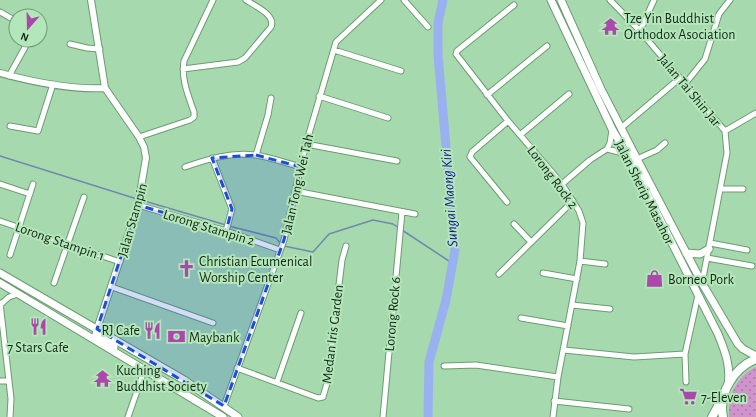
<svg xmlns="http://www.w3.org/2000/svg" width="756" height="417" viewBox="0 0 756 417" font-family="'Alegreya Sans',sans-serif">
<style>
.grass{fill:url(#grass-dots)}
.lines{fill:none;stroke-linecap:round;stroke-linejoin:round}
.stream{stroke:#7188b0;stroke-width:1.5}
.river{stroke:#99b1f1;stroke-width:9}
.minor-casing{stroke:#6c9c72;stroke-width:7}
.tertiary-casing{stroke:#6c9c72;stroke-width:8}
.secondary-casing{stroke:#6c9c72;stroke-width:9}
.primary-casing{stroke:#6c9c72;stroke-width:10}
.minor{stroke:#fff;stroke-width:5}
.tertiary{stroke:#fff;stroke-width:6}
.secondary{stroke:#fff;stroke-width:7}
.primary{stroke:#fff;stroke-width:8}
.marked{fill:#1d4ed8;fill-opacity:0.2;stroke:#1d4ed8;stroke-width:3;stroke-dasharray:8 5;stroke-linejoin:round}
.labels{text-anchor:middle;stroke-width:4;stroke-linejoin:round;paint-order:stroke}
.poi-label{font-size:14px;fill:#142717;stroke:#b3e6b9;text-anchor:start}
.street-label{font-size:14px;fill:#142717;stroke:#b3e6b9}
.water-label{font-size:15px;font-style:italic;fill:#131592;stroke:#b3e6b9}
</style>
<defs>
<pattern id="grass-dots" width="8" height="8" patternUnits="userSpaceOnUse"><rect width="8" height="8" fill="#ce94cb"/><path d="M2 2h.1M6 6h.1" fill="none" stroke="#a679a4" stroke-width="1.8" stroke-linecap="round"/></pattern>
</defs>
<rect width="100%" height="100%" fill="#a6d9ad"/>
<path class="grass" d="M 756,367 L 756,417 L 729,417 C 728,395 736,377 756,367 Z"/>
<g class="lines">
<path class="stream" d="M 0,156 L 137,199
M 141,200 L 226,225
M 229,226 L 276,238 L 281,244
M 402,230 L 452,263
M 284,246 L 313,252 L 329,234 L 373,220 L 393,224 L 399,228"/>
<path class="river" d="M 428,417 L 429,362 L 446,300 L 455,250 L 438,55 L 438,23 L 443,0"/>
<defs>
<path id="minor" d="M 404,0 L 428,27
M 610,0 L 640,31 L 725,131 L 727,153 L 702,283
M 514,5 L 457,51 L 456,54 L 508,121 L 562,184 L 579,211 L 583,223 L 580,261 L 558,377 L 553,417
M 0,12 L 16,21
M 640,31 L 654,0
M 70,44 L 87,48 L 100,49
M 334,50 L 401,71
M 183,69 L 238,62 L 245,58 L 271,27 C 276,15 255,6 246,0
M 9,76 L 29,40
M 685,84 L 705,59 L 719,14 L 730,0
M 487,95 L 547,46
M 319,96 L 388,118
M 10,126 L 38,131 L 53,84
M 621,128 L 680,78
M 725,131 L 756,113
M 520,135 L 569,94
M 139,137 L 190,120 L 194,117 L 194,112 C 188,95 181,79 184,61 L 213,0
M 306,144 L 397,161
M 607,149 L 619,152 L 627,159
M 256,155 L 268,115 L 271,98
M 212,158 L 232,209 L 226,231
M 637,159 L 657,150 L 665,143
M 185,167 C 208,159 230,152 255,155 C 270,157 286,163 301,167
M 0,184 L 30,194
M 562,184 L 590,160 L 607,149 L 610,143 L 612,130
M 721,189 L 743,189
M 295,191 L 415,214
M 507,202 L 470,157 L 472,152 L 508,121
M 138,205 L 226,231 L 280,250
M 0,221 L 120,262
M 514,224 L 531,242
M 710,243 L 747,250
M 10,255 L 33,184
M 707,258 L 752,266
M 580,261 L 605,264
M 543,273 L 577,279
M 499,274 L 573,201
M 54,283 L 84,197
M 112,287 L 213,323
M 0,303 L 9,381
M 0,305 L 9,297 L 18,294
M 572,305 L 610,309
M 521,318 L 568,326
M 564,350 L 634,357 L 685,354
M 444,366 L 476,365 L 558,377
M 237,368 L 318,398 L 323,397 L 327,383 L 342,260 L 346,246
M 0,381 L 9,381 L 11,399 L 10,417
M 277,382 L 301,313
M 686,382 L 685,354 L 698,295
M 554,401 L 629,409
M 224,406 L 284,240 L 306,144 L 336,42 L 381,0
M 128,417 L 144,371
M 383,417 L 402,212"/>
<path id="tertiary" d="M 91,0 L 105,88 L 139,137 L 144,147 L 146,158 L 138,205 L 97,329
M 0,73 C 33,82 70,90 105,88"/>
<path id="secondary" d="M 551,0 L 612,129 L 631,162 L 718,334 C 725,351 731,366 728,385
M 561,0 L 601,89 L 637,159 L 702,283 L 738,344 L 743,349 L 756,356
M 686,253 L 700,254 L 709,249
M 0,273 L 184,380 L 238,417
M 0,283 L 223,417
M 97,329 L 96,335 L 114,347"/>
<path id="primary" d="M 712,417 L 721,401
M 723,417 C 718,393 734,368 756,359"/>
</defs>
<use href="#minor" class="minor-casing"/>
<use href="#tertiary" class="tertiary-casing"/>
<use href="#secondary" class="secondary-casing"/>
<use href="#primary" class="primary-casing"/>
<use href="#minor" class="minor"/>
<use href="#tertiary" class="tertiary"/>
<use href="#secondary" class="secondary"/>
<use href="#primary" class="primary"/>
</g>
<path class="marked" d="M 256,155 L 301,167 L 284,240 L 224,406 L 97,329 L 138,205 L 226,231 L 232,209 L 212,158 Z"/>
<defs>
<symbol id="temple-bare" viewBox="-9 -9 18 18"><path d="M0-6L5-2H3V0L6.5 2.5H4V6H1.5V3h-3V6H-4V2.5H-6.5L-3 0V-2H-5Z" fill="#ac47ab" stroke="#b3e6b9" stroke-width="2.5" paint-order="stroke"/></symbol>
<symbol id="church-bare" viewBox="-9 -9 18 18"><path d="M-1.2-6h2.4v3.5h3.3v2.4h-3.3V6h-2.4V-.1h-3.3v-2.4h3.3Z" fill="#ac47ab" stroke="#b3e6b9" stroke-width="2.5" paint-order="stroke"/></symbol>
<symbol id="shop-bare" viewBox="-9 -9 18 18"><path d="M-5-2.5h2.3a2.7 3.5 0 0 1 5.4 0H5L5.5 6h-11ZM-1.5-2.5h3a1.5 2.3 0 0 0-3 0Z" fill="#ac47ab" stroke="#b3e6b9" stroke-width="2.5" paint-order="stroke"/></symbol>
<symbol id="restaurant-bare" viewBox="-9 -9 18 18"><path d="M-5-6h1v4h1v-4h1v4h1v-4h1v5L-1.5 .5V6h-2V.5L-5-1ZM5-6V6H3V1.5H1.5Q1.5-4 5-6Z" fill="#ac47ab" stroke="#b3e6b9" stroke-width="2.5" paint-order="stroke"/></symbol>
<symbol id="bank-bare" viewBox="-9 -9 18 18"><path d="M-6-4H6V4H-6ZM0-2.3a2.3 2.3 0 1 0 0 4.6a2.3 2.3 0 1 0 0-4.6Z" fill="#ac47ab" stroke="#b3e6b9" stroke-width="2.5" paint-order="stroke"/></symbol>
<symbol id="supermarket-bare" viewBox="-9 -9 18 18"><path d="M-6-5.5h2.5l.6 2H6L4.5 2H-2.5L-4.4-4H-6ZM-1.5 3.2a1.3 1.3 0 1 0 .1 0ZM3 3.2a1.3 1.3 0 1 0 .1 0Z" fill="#ac47ab" stroke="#b3e6b9" stroke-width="2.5" paint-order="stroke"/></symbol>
</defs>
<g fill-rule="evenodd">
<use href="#temple-bare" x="598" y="14" width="25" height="25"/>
<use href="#church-bare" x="174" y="256" width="25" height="25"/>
<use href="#shop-bare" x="642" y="266" width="25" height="25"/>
<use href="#restaurant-bare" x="26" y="314" width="25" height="25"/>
<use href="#restaurant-bare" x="140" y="318" width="25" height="25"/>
<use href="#bank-bare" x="164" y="324" width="25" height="25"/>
<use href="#temple-bare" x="90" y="366" width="25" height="25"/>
<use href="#supermarket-bare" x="676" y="384" width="25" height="25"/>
</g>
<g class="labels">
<g class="poi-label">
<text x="624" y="23">Tze Yin Buddhist<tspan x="624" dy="16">Orthodox Asociation</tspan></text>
<text x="199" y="266">Christian Ecumenical<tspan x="199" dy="16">Worship Center</tspan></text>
<text x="668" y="284">Borneo Pork</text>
<text x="140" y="335" text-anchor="end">RJ Cafe</text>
<text x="189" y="342">Maybank</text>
<text x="38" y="352" text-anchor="middle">7 Stars Cafe</text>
<text x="116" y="375">Kuching<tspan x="116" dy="16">Buddhist Society</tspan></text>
<text x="701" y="402">7-Eleven</text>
</g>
<g class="street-label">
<text transform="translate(690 90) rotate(50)" y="5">Jalan Tai Shin Jar</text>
<text transform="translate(553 177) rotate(53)" y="5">Lorong Rock 2</text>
<text transform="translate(297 184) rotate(-77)" y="5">Jalan Tong Wei Tah</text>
<text transform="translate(645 192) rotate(63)" y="5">Jalan Sherip Masahor</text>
<text transform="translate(132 220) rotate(-74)" y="5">Jalan Stampin</text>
<text transform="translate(209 227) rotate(17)" y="5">Lorong Stampin 2</text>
<text transform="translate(60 241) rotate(19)" y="5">Lorong Stampin 1</text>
<text transform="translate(392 314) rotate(-85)" y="5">Lorong Rock 6</text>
<text transform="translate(332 334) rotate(-83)" y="5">Medan Iris Garden</text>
</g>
<g class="water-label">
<text transform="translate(449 198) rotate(-94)" y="5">Sungai Maong Kiri</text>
</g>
</g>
<g transform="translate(28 28) rotate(200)"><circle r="19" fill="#b3e6b9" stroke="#739a78"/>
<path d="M0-3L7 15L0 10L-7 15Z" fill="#ac47ab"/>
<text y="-6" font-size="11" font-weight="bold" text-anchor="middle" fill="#142717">N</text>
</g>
</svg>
